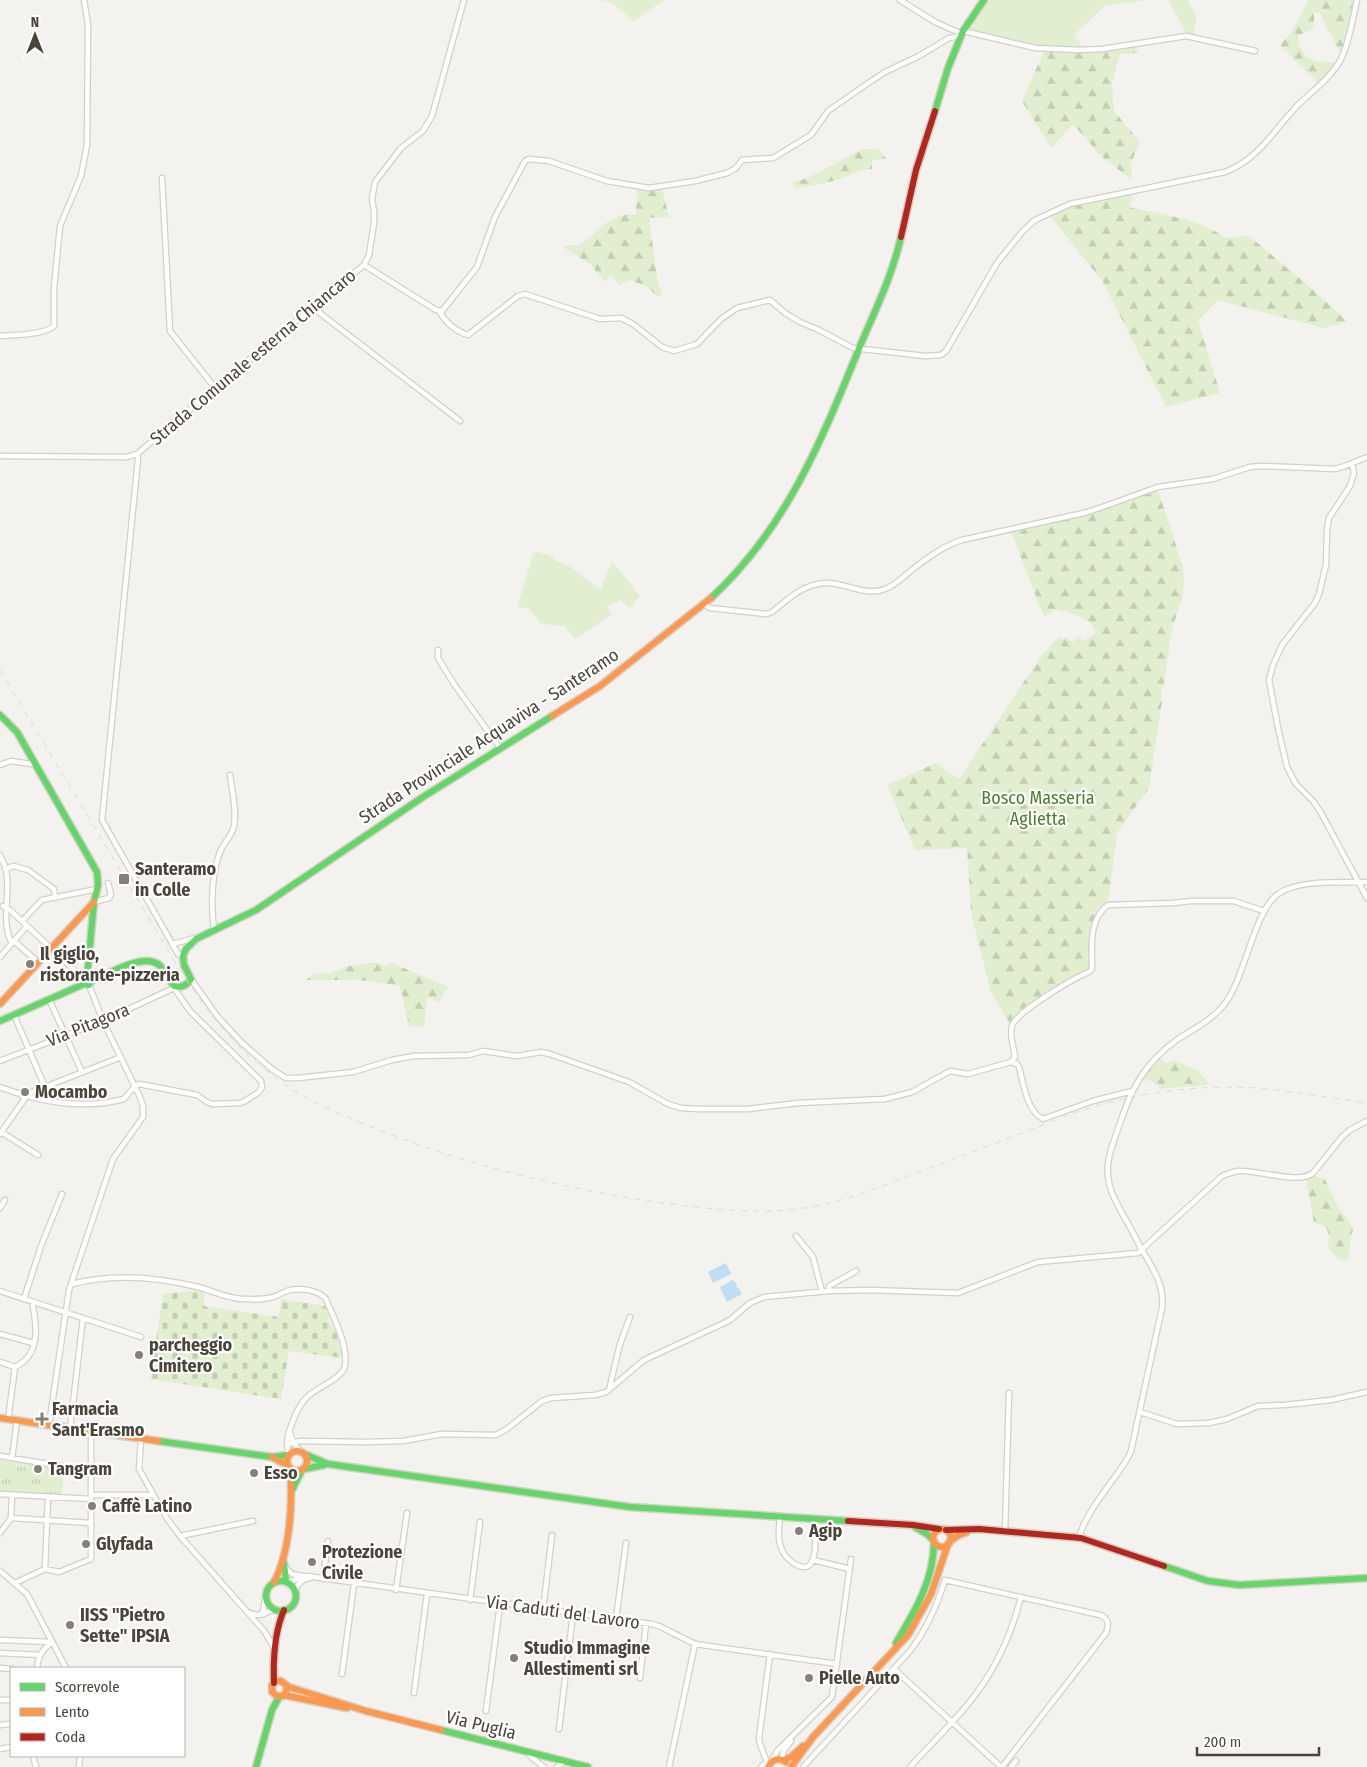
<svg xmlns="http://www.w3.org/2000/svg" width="1367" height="1767" viewBox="0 0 1367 1767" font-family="'Fira Sans Condensed',sans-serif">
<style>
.grass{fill:#e1eecf}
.forest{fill:url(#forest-firs)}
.cemetery{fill:url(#cemetery-stones)}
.park{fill:url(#park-tufts)}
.water{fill:#c0ddf1}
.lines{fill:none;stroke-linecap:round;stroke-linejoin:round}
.street-casing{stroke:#d2d0cb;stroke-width:7}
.fast-casing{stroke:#d3cfc5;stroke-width:9}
.slow-casing{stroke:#d3cfc5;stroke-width:9}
.jam-casing{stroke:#d3cfc5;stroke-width:9}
.street{stroke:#fdfdfc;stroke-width:4.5}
.fast{stroke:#63d668;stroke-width:6}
.slow{stroke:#ff974d;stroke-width:6}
.jam{stroke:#b3261e;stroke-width:6}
.rail{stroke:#dbdbda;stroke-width:1;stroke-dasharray:6 6;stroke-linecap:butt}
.poi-dot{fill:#868178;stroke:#fff;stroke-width:2}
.labels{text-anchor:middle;stroke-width:4.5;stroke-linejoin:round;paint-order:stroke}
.street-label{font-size:18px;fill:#4b4439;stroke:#fff}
.park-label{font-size:18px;fill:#4a7f2a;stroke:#fff}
.poi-label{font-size:18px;font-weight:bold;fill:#4b4439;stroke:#fff;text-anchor:start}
</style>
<defs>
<pattern id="forest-firs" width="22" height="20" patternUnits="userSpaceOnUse" patternTransform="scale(1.25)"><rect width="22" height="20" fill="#e1eecf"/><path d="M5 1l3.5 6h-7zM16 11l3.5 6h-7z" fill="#c3cdb2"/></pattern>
<pattern id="cemetery-stones" width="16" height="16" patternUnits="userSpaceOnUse" patternTransform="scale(1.25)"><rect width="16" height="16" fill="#e1eecf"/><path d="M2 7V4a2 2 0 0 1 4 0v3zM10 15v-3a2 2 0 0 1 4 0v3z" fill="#c3cdb2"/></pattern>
<pattern id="park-tufts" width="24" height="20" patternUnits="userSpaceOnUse" patternTransform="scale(1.25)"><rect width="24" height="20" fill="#e1eecf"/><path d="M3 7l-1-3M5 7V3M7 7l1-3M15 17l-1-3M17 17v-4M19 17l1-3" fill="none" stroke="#c3cdb2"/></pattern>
</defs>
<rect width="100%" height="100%" fill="#f4f2ee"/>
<path class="grass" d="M 600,0 L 664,0 L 634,21 L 611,2 Z
M 986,0 L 1150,0 L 1106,5 L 1075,34 L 1084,51 L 1025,49 L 967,33 L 965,30 Z
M 1168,0 L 1187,0 L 1197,17 L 1195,26 L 1194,37 L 1187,34 Z
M 534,551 L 554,557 L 554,560 L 569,566 L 602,590 L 602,584 L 612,562 L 614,563 L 640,596 L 630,608 L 620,600 L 607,607 L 612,615 L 575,639 L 565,626 L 541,624 L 528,608 L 517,607 Z"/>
<path class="forest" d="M 1309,0 L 1355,0 L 1341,54 L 1319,12 L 1314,13 L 1314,28 L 1298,36 C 1298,47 1304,58 1316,61 C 1323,63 1329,60 1336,64 L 1318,83 L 1280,45 L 1291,33 Z
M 1136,45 L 1139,53 L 1120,54 L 1112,83 L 1114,111 L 1140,142 L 1131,163 L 1132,180 L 1102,157 L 1073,124 L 1051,148 L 1022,101 L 1045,49 L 1084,51 Z
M 862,149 L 879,149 L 886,159 L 872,160 L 872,169 L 861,170 L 837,180 L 796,189 L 792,183 L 810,177 Z
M 637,188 L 643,191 L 662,188 L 669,217 L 647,218 L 649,219 L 658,283 L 662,292 L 659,297 L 644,285 L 629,280 L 619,285 L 611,275 L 605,282 L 591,265 L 563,247 C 568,246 575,246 579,244 C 603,232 604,214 636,214 Z
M 1129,194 L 1133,198 L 1128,207 C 1161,214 1197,218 1226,238 L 1248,235 L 1311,288 L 1348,322 L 1323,328 L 1218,300 L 1198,320 L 1220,393 L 1166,407 L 1103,282 L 1050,216 L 1073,206 Z
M 1158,490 L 1183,567 L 1184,583 L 1182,599 L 1173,626 L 1169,648 L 1164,685 L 1161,692 L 1162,704 L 1161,707 L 1149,788 L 1117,833 L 1109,896 C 1106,905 1098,909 1094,918 C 1088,929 1091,957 1091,969 L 1014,1019 L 1010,1024 L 991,992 L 971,913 L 967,848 L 915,850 L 887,785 L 936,763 L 959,779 L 1041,656 L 1059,637 L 1063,640 L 1065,637 L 1073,642 L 1078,636 L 1085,641 L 1096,632 C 1088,615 1072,614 1056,609 L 1044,617 L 1011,532 L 1090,514 L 1139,495 Z
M 369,963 L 377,963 L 385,966 L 392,963 L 448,987 L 438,1003 L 429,997 L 427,999 L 424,1027 L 409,1026 L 400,986 L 353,979 L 346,980 L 306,980 L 315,973 L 328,974 L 349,966 Z
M 1159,1058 L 1167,1063 L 1173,1060 L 1197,1070 L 1208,1083 L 1208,1085 L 1159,1089 L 1158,1086 L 1149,1080 L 1137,1082 Z
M 1312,1175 L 1325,1179 L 1339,1209 L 1348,1219 L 1353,1229 L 1347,1261 L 1338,1259 L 1328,1248 L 1329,1235 L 1326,1227 L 1314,1223 L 1306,1178 Z"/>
<path class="cemetery" d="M 192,1291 L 205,1291 L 203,1306 L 279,1317 L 281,1299 L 325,1306 L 329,1316 L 328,1321 L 336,1330 L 343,1358 L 289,1351 L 281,1399 L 150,1379 L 163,1294 Z"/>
<path class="park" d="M 0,1460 L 63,1469 L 62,1496 L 0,1491 Z"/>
<path class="water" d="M 726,1263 L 731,1274 L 713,1283 L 708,1272 Z
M 733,1280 L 736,1283 L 737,1288 L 739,1288 L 742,1294 L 727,1302 L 720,1287 Z"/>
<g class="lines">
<defs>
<path id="street" d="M 900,0 L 935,22 L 962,34
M 963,31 L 1035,48 L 1080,50 L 1102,49 L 1186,36 L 1255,51
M 162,178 L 170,331 L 215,388
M 364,265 L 436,310 L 442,311 L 477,267 L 495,217 L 525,161 L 529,159 L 549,161 L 607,181 L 649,188 L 695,181 L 727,173 L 736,168 L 742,160 L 773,158 L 811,135 L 828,111 L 864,86 L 885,72 L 919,56 L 949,38 L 961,36
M 312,307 L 460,421
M 439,311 C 446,323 455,331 468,335 L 518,296 L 525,294 L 600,319 L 621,318 L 633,324 L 662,347 L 674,351 L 697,344 L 721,319 L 737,308 L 770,300 L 785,313 L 800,322 L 819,330 L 853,348 L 925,356 L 941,355 L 946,351 L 997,263 L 1022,232 L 1035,220 L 1070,204 L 1225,172 C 1258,160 1274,130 1297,106 C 1312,91 1331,78 1341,59 C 1349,44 1353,17 1357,0
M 0,336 C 14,335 44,335 54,326 L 54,288 L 60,226 L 81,176 L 87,145 L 88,25 L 84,0
M 0,456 L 127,457 L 137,454
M 1352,464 L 1354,473 L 1350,486 L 1329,518 L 1327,529 L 1326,565 L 1319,594 L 1315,603 L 1282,645 L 1273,665 L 1269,680 L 1278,728 L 1287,767 L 1296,784 L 1313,801 L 1320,811 L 1367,898
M 704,604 L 710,608 L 767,614 L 772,612 C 787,600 803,584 825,583 C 845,582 865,597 885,589 C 896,585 904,576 913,569 C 929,557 943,546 962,540 L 1088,512 L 1158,487 L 1213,479 L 1250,467 L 1261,466 L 1335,469 L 1345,466 L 1367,457
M 438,650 L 438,658 L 454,684 L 500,748
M 0,765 L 11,761 L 31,764 L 34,762
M 0,855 C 2,860 5,865 6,870 C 11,895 0,923 12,943
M 5,869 L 14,866 L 28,870 L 54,889 L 55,898
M 94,902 L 109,898 L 111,894 L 108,883
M 3,906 L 10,910 L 84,979
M 22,921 L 42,900 L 97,889
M 214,930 C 211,907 211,867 223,846 C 227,839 232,835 234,826 C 237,809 232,792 230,775
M 14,941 L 38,962
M 173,944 L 198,937
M 183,956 L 178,954 L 102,820 L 138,459 L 137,454 L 215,388 L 364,265 L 369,255 L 374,223 L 374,211 L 372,199 L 375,182 L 401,148 L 423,131 L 432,116 L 464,0
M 0,957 L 27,926
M 191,979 L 217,1016 L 242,1043 L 273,1070 L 286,1078 L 298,1078 L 353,1072 L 392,1060 L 414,1056 L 469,1055 L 483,1051 L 517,1056 L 541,1052 L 550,1054 L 629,1082 L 668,1104 L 681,1108 L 699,1109 L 748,1109 L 798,1103 L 885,1099 L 912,1092 L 950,1071 L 968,1074 L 1011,1062 L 1015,1057 C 1014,1047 1009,1036 1012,1026 C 1016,1012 1074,978 1089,972 L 1092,969 C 1092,947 1088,920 1108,905 L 1173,903 L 1191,901 L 1234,901 L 1264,911
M 49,999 L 82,1072
M 14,1015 L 45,1087
M 0,1061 L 103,1021 L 176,987
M 1011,1062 L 1017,1064 L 1019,1067 C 1023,1082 1027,1112 1043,1119 L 1093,1101 L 1132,1091
M 0,1087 C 40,1102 81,1110 124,1099 L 135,1086 L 139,1084 L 197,1095 L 207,1102 L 212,1104 L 240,1103 L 245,1101 L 259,1092 L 262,1087 L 261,1081 L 190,1011 L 174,988
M 22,1096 L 121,1057
M 1,1132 L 38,1155
M 0,1134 L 26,1097
M 0,1208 L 5,1200
M 796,1236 L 813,1257 L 822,1292
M 72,1284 C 113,1273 157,1277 198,1287 C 213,1291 226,1298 242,1299 C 250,1299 260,1300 269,1298 C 276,1297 283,1292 290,1290 C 302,1288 318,1290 326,1299 C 334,1319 348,1344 345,1366 C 342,1379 315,1388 306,1398 C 297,1408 293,1420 289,1432 C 287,1441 286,1446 289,1455
M 0,1291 L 141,1337
M 829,1291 L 829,1286 L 856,1271
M 24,1299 L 41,1246 L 62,1194
M 0,1334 L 33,1343
M 0,1362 L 15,1367 C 41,1355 37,1325 32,1302
M 609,1390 L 620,1344 L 630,1317
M 1140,1412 L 1177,1424 L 1209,1423 L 1227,1419 L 1258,1406 L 1284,1405 L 1331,1400 L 1367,1392
M 8,1420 L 15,1367
M 49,1425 L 69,1290 L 113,1159 L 143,1117 L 143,1106 L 140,1097 L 103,1021 L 89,985
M 70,1429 L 83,1318
M 290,1433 L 293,1442 L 300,1451
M 141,1438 L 139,1469 L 166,1517 L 180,1536 L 265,1632 L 274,1648
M 287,1444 L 300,1441 L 365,1442 L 403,1441 L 442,1434 L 496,1435 L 507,1429 L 542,1401 L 551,1398 L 595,1395 L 606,1392 L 644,1360 L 722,1324 L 730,1320 L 750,1303 L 764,1297 L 829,1291 L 871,1290 L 958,1293 L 1038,1262 L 1138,1253 L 1222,1176 C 1227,1174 1232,1172 1238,1171 C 1255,1169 1299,1185 1313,1173 L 1342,1137 L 1350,1130 L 1367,1121
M 0,1456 L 91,1471
M 12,1458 L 17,1421
M 0,1494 L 91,1499
M 91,1495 L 153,1495
M 780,1517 C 779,1528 777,1542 783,1552 C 788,1562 808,1576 813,1559 C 817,1546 815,1532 814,1519
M 11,1518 L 91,1523
M 1005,1532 L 1009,1393
M 0,1533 L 11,1518 L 12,1495
M 180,1536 L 253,1521
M 1079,1537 C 1086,1515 1101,1496 1115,1477 C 1121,1468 1127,1461 1131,1451 L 1162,1308 C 1165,1284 1152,1268 1141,1248 C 1135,1237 1130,1226 1123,1215 C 1117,1203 1109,1191 1108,1176 C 1106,1160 1113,1144 1118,1129 C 1131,1089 1143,1064 1178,1039 C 1194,1029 1215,1018 1226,1002 C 1245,976 1255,910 1278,894 C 1298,879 1342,883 1367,882
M 813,1560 L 850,1569
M 286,1568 L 292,1574 L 303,1576
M 45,1569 L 48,1497
M 0,1571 L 27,1594 L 66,1668
M 323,1579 L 328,1541
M 288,1582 L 307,1576 L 652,1624 L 661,1627 L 695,1644 L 837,1664
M 15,1583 L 45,1569 L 59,1572 L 91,1559 L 91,1432
M 295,1590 C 298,1583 302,1579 310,1578
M 396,1590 L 407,1513
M 470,1600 L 480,1522
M 543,1610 L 552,1535
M 250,1613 C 259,1617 265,1614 273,1609
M 260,1614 L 263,1612 L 265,1599
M 616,1619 L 626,1543
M 0,1640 L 52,1642
M 0,1653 L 40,1655
M 0,1668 L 11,1669
M 37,1668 C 38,1656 43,1649 52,1642
M 894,1669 L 1001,1767
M 342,1674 L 354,1584
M 640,1678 L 646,1623
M 414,1693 L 427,1594
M 0,1700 L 11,1700
M 486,1711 L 500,1604
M 0,1725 L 11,1724
M 559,1729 L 573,1614
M 0,1749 L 11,1747
M 528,1752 L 531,1757 L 544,1767
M 33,1756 L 36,1767
M 782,1759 L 783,1752 L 791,1741
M 772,1760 L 778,1750 L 832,1697 L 851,1559
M 768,1765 L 760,1744 L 759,1738 L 770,1654
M 79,1767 L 80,1756
M 557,1767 L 565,1761
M 669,1767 L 695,1644
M 761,1767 L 764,1764 L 769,1763
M 803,1767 L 910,1651 C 926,1630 937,1606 945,1580 L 1100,1615 C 1109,1618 1109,1625 1106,1633 L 1002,1767
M 910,1767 C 929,1746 950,1726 968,1704 C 993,1674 1011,1636 1021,1597
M 1011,1767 L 1016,1761"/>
<path id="fast" d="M 935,111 L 948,68 L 963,31 L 984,0
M 711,598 C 785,530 821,442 858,351 C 874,312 891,280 901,237
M 0,715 L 17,732 L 97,872 L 98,885 L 94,902 L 87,977
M 91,981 L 87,977 L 83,981 L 85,984 L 89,985 L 91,981 C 107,975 142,953 158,964 C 165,969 168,980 174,986 C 181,988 187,985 191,979 L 184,965 L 183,956 L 186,949 L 196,939 L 256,910 L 423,797 L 552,716
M 0,1021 L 84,984
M 158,1441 L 272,1457 L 289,1455
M 304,1454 L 328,1464 L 630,1507 L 848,1521
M 304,1469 L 324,1465
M 292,1490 L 302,1470
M 915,1527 L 927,1534 L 934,1541
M 284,1563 L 286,1581
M 1164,1566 L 1208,1581 L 1239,1585 L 1367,1578
M266 1596a15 15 0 1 1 30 0a15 15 0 1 1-30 0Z
M 896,1643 C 915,1611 934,1580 934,1542
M 441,1730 L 588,1767
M 256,1767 L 272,1710 L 279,1697"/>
<path id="slow" d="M 552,716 L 600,686 L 711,598
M 0,1004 L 94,902
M 0,1418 L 158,1441
M287 1461a10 10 0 1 1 20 0a10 10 0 1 1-20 0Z
M 272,1457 L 288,1466
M933 1538a9 9 0 1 1 18 0a9 9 0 1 1-18 0Z
M 949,1542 L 959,1535 L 967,1532
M 274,1582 C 290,1552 293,1503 290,1469
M 287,1686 L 286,1692 L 283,1696 L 277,1696 L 272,1692 L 272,1685 L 276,1681 L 281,1681 L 289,1687 L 366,1711 L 441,1730
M 284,1695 L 347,1708
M 784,1760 L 791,1757 L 803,1746
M 768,1767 C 772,1759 778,1757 786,1762
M 791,1767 L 813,1737 L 908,1635 L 931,1594 L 948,1544"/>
<path id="jam" d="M 901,237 L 916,170 L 935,111
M 848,1521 L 913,1525 L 939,1529
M 946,1530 L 979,1529 L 1081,1538 L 1164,1566
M 274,1683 C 273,1658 274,1633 284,1610"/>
</defs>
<use href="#street" class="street-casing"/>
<use href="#fast" class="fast-casing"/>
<use href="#slow" class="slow-casing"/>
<use href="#jam" class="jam-casing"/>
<use href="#street" class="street"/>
<use href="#fast" class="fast"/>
<use href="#slow" class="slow"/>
<use href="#jam" class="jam"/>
<path class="rail" d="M 0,670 L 177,965 C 205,1009 234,1048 277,1079 C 305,1100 337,1113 369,1126 C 465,1165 567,1190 670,1204 C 712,1209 755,1214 798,1209 C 839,1204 877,1188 916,1173 C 967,1154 1018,1135 1068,1115 C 1129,1094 1192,1084 1257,1088 C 1294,1091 1330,1098 1367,1103"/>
</g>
<g class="poi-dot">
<rect x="118" y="873" width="12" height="12" rx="2.5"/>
<circle cx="30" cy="964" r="5"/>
<circle cx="25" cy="1092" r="5"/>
<circle cx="139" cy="1355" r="5"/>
<path d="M39.5 1411.5h5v5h5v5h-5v5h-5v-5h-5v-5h5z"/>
<circle cx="38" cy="1469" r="5"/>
<circle cx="254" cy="1473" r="5"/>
<circle cx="92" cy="1506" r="5"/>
<circle cx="799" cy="1531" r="5"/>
<circle cx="86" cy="1544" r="5"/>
<circle cx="312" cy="1562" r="5"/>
<circle cx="70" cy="1625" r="5"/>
<circle cx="514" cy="1658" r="5"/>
<circle cx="809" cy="1678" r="5"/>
</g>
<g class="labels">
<g class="street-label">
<text transform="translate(253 357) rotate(-40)" y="6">Strada Comunale esterna Chiancaro</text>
<text transform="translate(489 736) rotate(-33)" y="6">Strada Provinciale Acquaviva - Santeramo</text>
<text transform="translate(88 1025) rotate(-22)" y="6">Via Pitagora</text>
<text transform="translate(563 1612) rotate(8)" y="6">Via Caduti del Lavoro</text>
<text transform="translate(481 1725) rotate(14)" y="6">Via Puglia</text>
</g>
<g class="park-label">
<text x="1038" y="804">Bosco Masseria<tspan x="1038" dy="21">Aglietta</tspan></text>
</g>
<g class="poi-label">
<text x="135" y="875">Santeramo<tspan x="135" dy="21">in Colle</tspan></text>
<text x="40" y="960">Il giglio,<tspan x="40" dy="21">ristorante-pizzeria</tspan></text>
<text x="35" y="1098">Mocambo</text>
<text x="149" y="1351">parcheggio<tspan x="149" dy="21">Cimitero</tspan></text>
<text x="52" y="1415">Farmacia<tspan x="52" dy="21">Sant'Erasmo</tspan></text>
<text x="48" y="1475">Tangram</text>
<text x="264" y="1479">Esso</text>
<text x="102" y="1512">Caffè Latino</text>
<text x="809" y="1537">Agip</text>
<text x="96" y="1550">Glyfada</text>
<text x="322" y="1558">Protezione<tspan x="322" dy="21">Civile</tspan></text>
<text x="80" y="1621">IISS "Pietro<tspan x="80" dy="21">Sette" IPSIA</tspan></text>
<text x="524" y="1654">Studio Immagine<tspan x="524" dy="21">Allestimenti srl</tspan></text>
<text x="819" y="1684">Pielle Auto</text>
</g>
</g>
<rect x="10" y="1667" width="175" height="90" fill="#ffffff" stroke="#b7b4b0"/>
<rect x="20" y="1683" width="25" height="8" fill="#63d668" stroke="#b7b4b0"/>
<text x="55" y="1692" font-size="15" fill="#4b4439">Scorrevole</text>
<rect x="20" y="1708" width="25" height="8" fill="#ff974d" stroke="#b7b4b0"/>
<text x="55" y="1717" font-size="15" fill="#4b4439">Lento</text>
<rect x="20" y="1733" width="25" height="8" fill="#b3261e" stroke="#b7b4b0"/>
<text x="55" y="1742" font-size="15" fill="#4b4439">Coda</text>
<g transform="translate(35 35)" stroke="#ffffff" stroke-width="4" paint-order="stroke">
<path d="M0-4L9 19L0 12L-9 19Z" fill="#4b4439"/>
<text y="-8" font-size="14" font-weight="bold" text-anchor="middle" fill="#4b4439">N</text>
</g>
<path d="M1197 1747v8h122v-8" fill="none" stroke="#4b4439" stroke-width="2.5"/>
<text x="1204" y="1747" font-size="15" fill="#4b4439" stroke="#ffffff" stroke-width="4" paint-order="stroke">200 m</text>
</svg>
